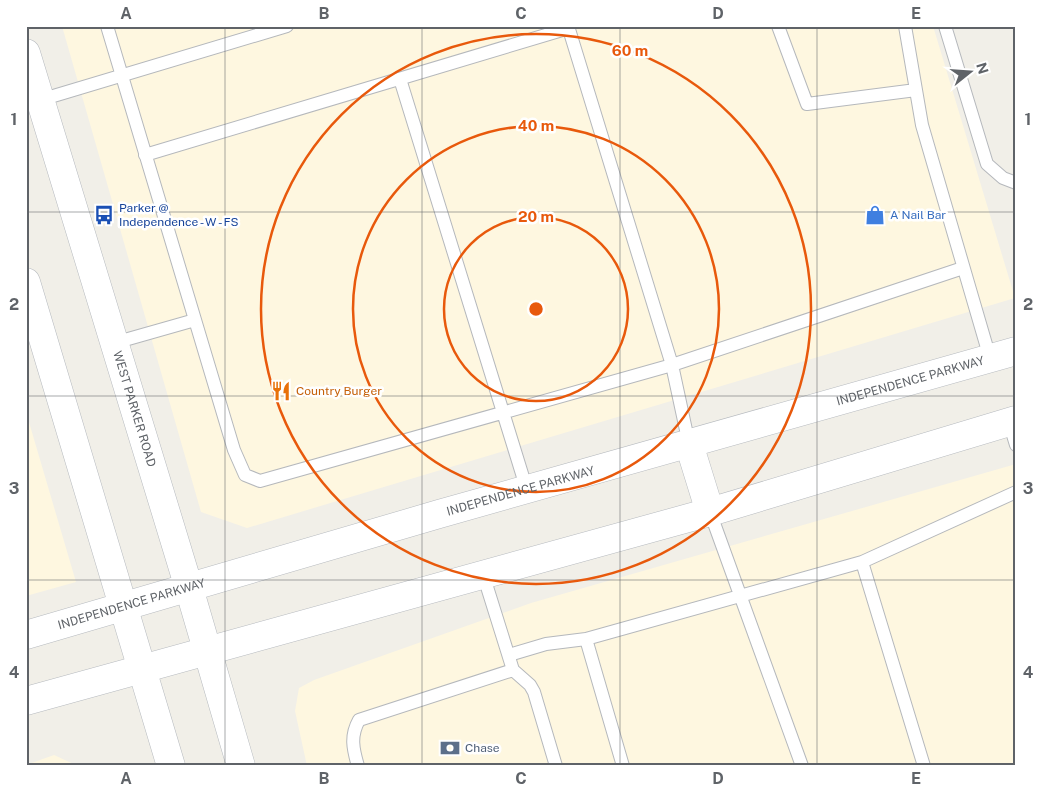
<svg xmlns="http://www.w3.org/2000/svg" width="1042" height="792" viewBox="0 0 1042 792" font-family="'Public Sans',sans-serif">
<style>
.commercial{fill:#fef7e0}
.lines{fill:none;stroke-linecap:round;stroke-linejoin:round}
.service-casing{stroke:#b5b8bc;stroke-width:14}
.secondary-casing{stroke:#b6babf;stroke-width:29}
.service{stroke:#fff;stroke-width:12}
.secondary{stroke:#fff;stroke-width:28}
.grid{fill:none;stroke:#5f6368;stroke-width:1;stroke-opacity:0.55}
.ring{fill:none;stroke:#e8590c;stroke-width:2.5}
.labels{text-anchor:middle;stroke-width:5;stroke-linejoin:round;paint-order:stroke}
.transit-label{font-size:12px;fill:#164399;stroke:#fff;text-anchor:start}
.shop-label{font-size:12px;fill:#366cbe;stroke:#fff;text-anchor:start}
.street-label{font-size:12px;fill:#5f6368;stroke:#fff}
.food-label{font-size:12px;fill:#c56008;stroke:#fff;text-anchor:start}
.service-label{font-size:12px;fill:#4e5e75;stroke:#fff;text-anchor:start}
.centre{fill:#e8590c;stroke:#fff;stroke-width:2.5}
.ring-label{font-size:15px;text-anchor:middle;font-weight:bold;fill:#e8590c;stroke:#fff;stroke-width:5;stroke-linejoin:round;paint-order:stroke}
.neatline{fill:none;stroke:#5f6368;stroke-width:2}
.grid-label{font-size:16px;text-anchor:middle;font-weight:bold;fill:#5f6368}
</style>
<rect width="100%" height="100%" fill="#f1efe8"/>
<path class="commercial" d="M 62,26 L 933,26 L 1015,298 L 247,528 L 201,512 Z
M 26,412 L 76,582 L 26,596 Z
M 1016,464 L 1016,766 L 307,766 L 295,711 L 299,688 L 314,680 L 531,603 Z
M 54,755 L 78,766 L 26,766 L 26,765 Z"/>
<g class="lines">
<defs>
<path id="service" d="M 107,26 L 234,450 L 245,475 L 260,481 L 672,365 L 963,268
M 568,26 L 672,365 L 689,444
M 778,26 L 807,104 L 916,90
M 905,26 L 922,125 L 990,358
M 945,26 L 987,164 L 1003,178 L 1016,183
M 400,79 L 527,490
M 40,100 L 287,26
M 145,155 L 569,28
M 114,343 L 195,320
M 1009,422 L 1016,445
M 710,512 L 802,766
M 862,562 L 1016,492
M 509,655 L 546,644 L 586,639
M 513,670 L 530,685 L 534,692 L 556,766
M 358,766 C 353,749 350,736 359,720 L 513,670 L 483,574
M 623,766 L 586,639 L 862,562 L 924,766"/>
<g id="secondary">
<path id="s1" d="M 26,53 L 189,588 L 241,766"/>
<path d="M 26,282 L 171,766"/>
<path d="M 689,444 L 710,512"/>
<path id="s2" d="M 26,635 L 439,514 L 1016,351"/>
<path d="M 26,701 L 710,512 L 1016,420"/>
</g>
</defs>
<use href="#service" class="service-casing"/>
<use href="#secondary" class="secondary-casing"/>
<use href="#service" class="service"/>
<use href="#secondary" class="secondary"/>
</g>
<path class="grid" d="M 225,26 L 225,766M 422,26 L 422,766M 620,26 L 620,766M 817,26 L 817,766M 26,212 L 1016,212M 26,396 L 1016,396M 26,580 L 1016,580"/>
<g class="ring">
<circle cx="536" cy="309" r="92"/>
<circle cx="536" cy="309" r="183"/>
<circle cx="536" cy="309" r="275"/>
</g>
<defs>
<symbol id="bus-bare" viewBox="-9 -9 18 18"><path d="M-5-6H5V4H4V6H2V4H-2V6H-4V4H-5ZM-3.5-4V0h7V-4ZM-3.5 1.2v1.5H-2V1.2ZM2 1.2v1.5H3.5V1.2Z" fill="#1a4fb4" stroke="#fff" stroke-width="2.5" paint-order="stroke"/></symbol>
<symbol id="shop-bare" viewBox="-9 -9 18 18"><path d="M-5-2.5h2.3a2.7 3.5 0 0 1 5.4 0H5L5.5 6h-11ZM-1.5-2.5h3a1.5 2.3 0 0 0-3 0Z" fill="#3f7fe0" stroke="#fff" stroke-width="2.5" paint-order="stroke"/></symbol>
<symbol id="restaurant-bare" viewBox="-9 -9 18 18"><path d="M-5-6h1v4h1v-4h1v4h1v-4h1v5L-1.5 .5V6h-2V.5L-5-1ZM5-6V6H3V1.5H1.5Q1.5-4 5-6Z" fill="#e8710a" stroke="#fff" stroke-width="2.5" paint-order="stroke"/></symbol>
<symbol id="bank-bare" viewBox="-9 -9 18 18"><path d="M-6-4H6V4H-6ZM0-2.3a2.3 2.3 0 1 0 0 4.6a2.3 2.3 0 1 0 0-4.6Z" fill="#5c6f8a" stroke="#fff" stroke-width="2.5" paint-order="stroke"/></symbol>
</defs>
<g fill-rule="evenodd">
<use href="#bus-bare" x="90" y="201" width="28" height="28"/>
<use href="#shop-bare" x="861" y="201" width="28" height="28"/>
<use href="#restaurant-bare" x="267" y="377" width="28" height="28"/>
<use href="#bank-bare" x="436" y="734" width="28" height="28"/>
</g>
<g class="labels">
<g class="transit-label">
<text x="119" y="212">Parker @<tspan x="119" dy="14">Independence - W - FS</tspan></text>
</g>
<g class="shop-label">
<text x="890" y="219">A Nail Bar</text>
</g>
<g class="street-label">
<text dy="4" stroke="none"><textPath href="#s2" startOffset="920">INDEPENDENCE PARKWAY</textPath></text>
<text dy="4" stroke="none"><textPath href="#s1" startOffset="372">WEST PARKER ROAD</textPath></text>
<text dy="4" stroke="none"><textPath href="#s2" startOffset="515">INDEPENDENCE PARKWAY</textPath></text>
<text dy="4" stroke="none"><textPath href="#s2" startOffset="110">INDEPENDENCE PARKWAY</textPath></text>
</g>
<g class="food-label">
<text x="296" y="395">Country Burger</text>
</g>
<g class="service-label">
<text x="465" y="752">Chase</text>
</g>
</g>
<circle cx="536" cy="309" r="8" class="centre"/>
<g class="ring-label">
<text x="630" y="56">60 m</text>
<text x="536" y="131">40 m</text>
<text x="536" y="222">20 m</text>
</g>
<rect width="1042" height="792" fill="none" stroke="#ffffff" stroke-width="55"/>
<g transform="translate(970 72) rotate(73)" stroke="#ffffff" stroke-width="4" paint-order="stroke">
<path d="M0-4L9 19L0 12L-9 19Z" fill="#5f6368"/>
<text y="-8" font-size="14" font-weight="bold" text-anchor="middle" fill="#5f6368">N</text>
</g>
<rect x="28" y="28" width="986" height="736" class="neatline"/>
<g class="grid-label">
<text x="126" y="19">A</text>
<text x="324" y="19">B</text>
<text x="521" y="19">C</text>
<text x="718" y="19">D</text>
<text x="916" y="19">E</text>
<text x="14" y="125">1</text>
<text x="1028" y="125">1</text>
<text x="14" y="310">2</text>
<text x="1028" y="310">2</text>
<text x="14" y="494">3</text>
<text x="1028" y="494">3</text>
<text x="14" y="678">4</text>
<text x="1028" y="678">4</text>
<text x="126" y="784">A</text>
<text x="324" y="784">B</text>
<text x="521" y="784">C</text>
<text x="718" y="784">D</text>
<text x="916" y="784">E</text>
</g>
</svg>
